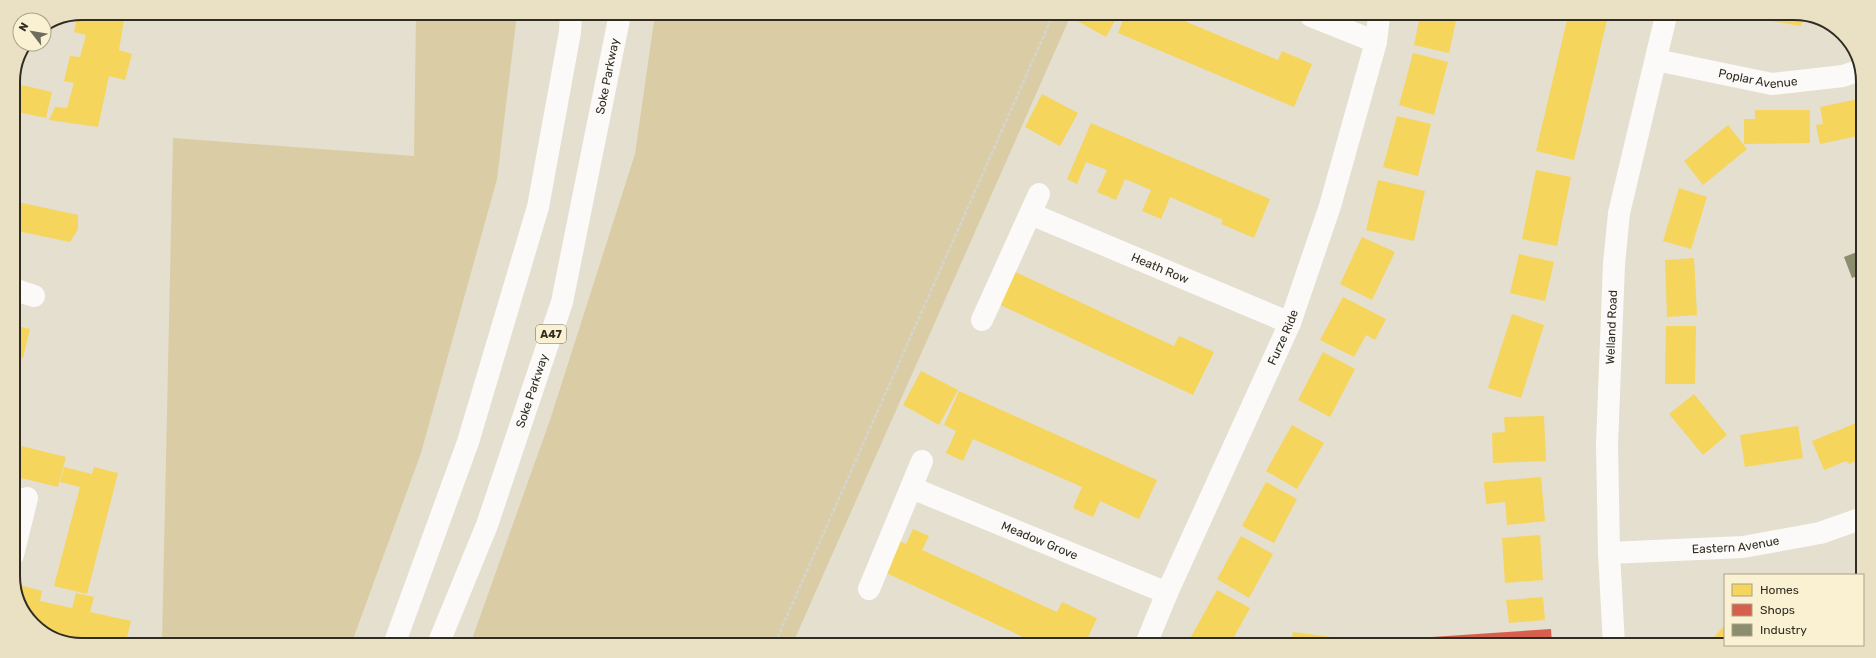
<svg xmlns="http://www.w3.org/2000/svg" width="1876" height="658" viewBox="0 0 1876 658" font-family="Rubik,sans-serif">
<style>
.green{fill:#dacda5}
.homes{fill:#f6d55c}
.shops{fill:#d6604d}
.industry{fill:#8c8c6e}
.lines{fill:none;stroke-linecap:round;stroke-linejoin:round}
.path{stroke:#d6d4d0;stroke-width:2.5;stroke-dasharray:4 2;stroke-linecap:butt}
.minor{stroke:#fbfaf8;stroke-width:22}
.tertiary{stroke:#fbfaf8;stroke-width:22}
.trunk{stroke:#fbfaf8;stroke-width:22}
.labels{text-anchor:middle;stroke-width:4;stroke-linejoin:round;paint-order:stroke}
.shield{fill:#faf1d3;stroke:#6d6756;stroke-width:1}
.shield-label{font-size:11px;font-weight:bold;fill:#302c21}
.street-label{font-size:12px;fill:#302c21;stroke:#faf1d3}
.rim{fill:none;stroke:#302c21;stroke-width:2}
</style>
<rect width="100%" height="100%" fill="#e4dfcf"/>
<path class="green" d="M 416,14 L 517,14 L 497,179 L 421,453 L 352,642 L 162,642 L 173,138 L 414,156 Z
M 655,14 L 1071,15 L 793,643 L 471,642 L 550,420 L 635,154 Z"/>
<path class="homes" d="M 82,13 L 125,13 L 119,50 L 132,54 L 125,80 L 109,76 L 98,127 L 49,120 L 55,107 L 67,108 L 74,83 L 64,81 L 70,56 L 80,57 L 86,35 L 74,32 L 78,14 Z
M 1073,15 L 1118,15 L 1106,37 L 1072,18 Z
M 1125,15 L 1170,15 L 1278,60 L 1282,51 L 1312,64 L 1294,107 L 1118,33 Z
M 1420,16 L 1457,16 L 1449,53 L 1414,45 Z
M 1568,16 L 1608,16 L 1574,160 L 1536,151 Z
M 1741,16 L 1803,17 L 1801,26 Z
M 1413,53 L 1448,62 L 1434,115 L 1399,105 Z
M 13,83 L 52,92 L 46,118 L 13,111 Z
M 1042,94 L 1078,113 L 1060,146 L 1025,127 Z
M 1863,98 L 1862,135 L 1820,144 L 1816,125 L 1823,124 L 1820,107 Z
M 1755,110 L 1810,110 L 1810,143 L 1744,144 L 1744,119 L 1755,119 Z
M 1397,116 L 1431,124 L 1418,176 L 1383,167 Z
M 1091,123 L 1270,199 L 1254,238 L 1221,224 L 1223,220 L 1170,197 L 1161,219 L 1142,211 L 1151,190 L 1125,179 L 1116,200 L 1097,192 L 1107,170 L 1086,162 L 1077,184 L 1067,179 Z
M 1728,125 L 1747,149 L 1703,185 L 1684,161 Z
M 1536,170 L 1571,177 L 1557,246 L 1522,239 Z
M 1378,180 L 1425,191 L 1414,241 L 1366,230 Z
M 1679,188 L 1707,197 L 1691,249 L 1663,241 Z
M 13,201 L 78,215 L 78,229 L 70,242 L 13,230 Z
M 1362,237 L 1395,252 L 1372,300 L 1340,284 Z
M 1519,254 L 1554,262 L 1545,301 L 1510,293 Z
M 1694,258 L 1697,315 L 1667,317 L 1665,260 Z
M 1011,270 L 1174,346 L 1179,336 L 1214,352 L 1193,395 L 996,303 Z
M 1343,297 L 1386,319 L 1375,340 L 1366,335 L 1354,357 L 1320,340 Z
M 13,313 L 16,314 L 14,325 L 30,329 L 23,358 L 13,356 Z
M 1512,314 L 1544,325 L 1521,398 L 1488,388 Z
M 1666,326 L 1696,326 L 1695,384 L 1665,384 Z
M 1323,352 L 1355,369 L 1330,417 L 1298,400 Z
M 921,371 L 958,390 L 939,425 L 903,405 Z
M 959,391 L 1157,480 L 1139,519 L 1100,501 L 1093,517 L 1073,508 L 1082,487 L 973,439 L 963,461 L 946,453 L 956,431 L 944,425 Z
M 1694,394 L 1727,435 L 1703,455 L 1669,414 Z
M 1544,416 L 1546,461 L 1493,463 L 1492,433 L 1505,432 L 1504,417 Z
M 1861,421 L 1860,459 L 1849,464 L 1846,461 L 1824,470 L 1812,441 Z
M 1292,425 L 1324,443 L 1297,489 L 1266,471 Z
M 1798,426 L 1803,458 L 1745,467 L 1740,435 Z
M 13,444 L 66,457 L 58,487 L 13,476 Z
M 64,467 L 92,474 L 94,467 L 118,473 L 87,594 L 54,586 L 80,487 L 60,482 Z
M 1541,477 L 1545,521 L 1507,525 L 1505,502 L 1486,504 L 1484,482 Z
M 1266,482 L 1297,499 L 1274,543 L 1242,526 Z
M 913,529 L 929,536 L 922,550 L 1057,612 L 1062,602 L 1097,618 L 1085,644 L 1036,643 L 880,570 L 894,539 L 906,544 Z
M 1540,535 L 1543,580 L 1505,583 L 1502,538 Z
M 1241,536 L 1273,554 L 1249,598 L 1217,579 Z
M 19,585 L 42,591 L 40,601 L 72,608 L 76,593 L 94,597 L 90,612 L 131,621 L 126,642 L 60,641 L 27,618 L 17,592 Z
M 1217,590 L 1250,608 L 1230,644 L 1187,644 Z
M 1543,597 L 1545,620 L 1509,623 L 1506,600 Z
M 1723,627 L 1725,629 L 1725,645 L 1707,645 Z
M 1293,632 L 1361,641 L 1361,644 L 1291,644 Z"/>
<path class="shops" d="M 1551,629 L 1552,644 L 1387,644 L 1387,640 Z"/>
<path class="industry" d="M 1862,250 L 1862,274 L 1852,278 L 1844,257 Z
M 1861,307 L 1861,321 L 1856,309 Z"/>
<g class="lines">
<path class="path" d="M 775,643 L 1053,15"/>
<g class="minor">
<path d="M 1311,16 L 1376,42"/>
<path id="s1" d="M 1656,60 L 1772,84 L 1843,76 L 1860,70"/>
<path id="s2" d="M 1031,214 L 1290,323"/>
<path d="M 13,289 L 34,296"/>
<path d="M 982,320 L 1039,194"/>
<path id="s3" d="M 912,488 L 1167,593"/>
<path d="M 13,555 L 27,498"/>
<path d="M 869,589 L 922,461"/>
<path id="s4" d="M 1146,644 L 1167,593 L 1290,323 L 1330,206 L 1376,42 L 1379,16"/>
</g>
<g class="tertiary">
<path id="s5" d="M 1609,553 L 1743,547 L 1820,533 L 1860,519"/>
<path id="s6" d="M 1614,645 L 1609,553 L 1607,444 L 1614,264 L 1619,213 L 1666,16"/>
</g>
<g class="trunk">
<path d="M 395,642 L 468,442 L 538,207 L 570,32 L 571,14"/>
<path id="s7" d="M 439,642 L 487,525 L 562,302 L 620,14"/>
</g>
</g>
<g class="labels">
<rect class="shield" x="536" y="325" width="30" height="18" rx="3"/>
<g class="shield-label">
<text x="551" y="338">A47</text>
</g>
<g class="street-label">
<text dy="4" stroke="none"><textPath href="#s1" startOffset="104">Poplar Avenue</textPath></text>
<text dy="4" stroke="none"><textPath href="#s7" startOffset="592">Soke Parkway</textPath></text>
<text dy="4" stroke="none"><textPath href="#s2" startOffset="140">Heath Row</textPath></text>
<text dy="4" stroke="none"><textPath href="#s6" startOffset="318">Welland Road</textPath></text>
<text dy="4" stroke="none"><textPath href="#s4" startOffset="336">Furze Ride</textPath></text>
<text dy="4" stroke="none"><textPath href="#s7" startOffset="268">Soke Parkway</textPath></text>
<text dy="4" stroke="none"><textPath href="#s3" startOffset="138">Meadow Grove</textPath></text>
<text dy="4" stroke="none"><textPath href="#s5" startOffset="127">Eastern Avenue</textPath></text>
</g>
</g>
<path d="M0 0H1876V658H0ZM82 20H1794A62 62 0 0 1 1856 82V576A62 62 0 0 1 1794 638H82A62 62 0 0 1 20 576V82A62 62 0 0 1 82 20Z" fill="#eae1c5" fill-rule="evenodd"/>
<path class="rim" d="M82 20H1794A62 62 0 0 1 1856 82V576A62 62 0 0 1 1794 638H82A62 62 0 0 1 20 576V82A62 62 0 0 1 82 20Z"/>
<rect x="1724" y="574" width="140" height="72" fill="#faf1d3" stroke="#a9a28c"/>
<rect x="1732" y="584" width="20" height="12" fill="#f6d55c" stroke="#a9a28c"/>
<text x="1760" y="594" font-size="12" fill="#302c21">Homes</text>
<rect x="1732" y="604" width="20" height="12" fill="#d6604d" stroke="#a9a28c"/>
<text x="1760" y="614" font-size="12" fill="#302c21">Shops</text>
<rect x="1732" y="624" width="20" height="12" fill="#8c8c6e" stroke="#a9a28c"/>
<text x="1760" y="634" font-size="12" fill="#302c21">Industry</text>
<g transform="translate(32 32) rotate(301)"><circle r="19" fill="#faf1d3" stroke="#a9a28c"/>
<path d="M0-3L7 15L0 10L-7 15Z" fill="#6f6b5e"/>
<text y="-6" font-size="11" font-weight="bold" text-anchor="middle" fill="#302c21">N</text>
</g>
</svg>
